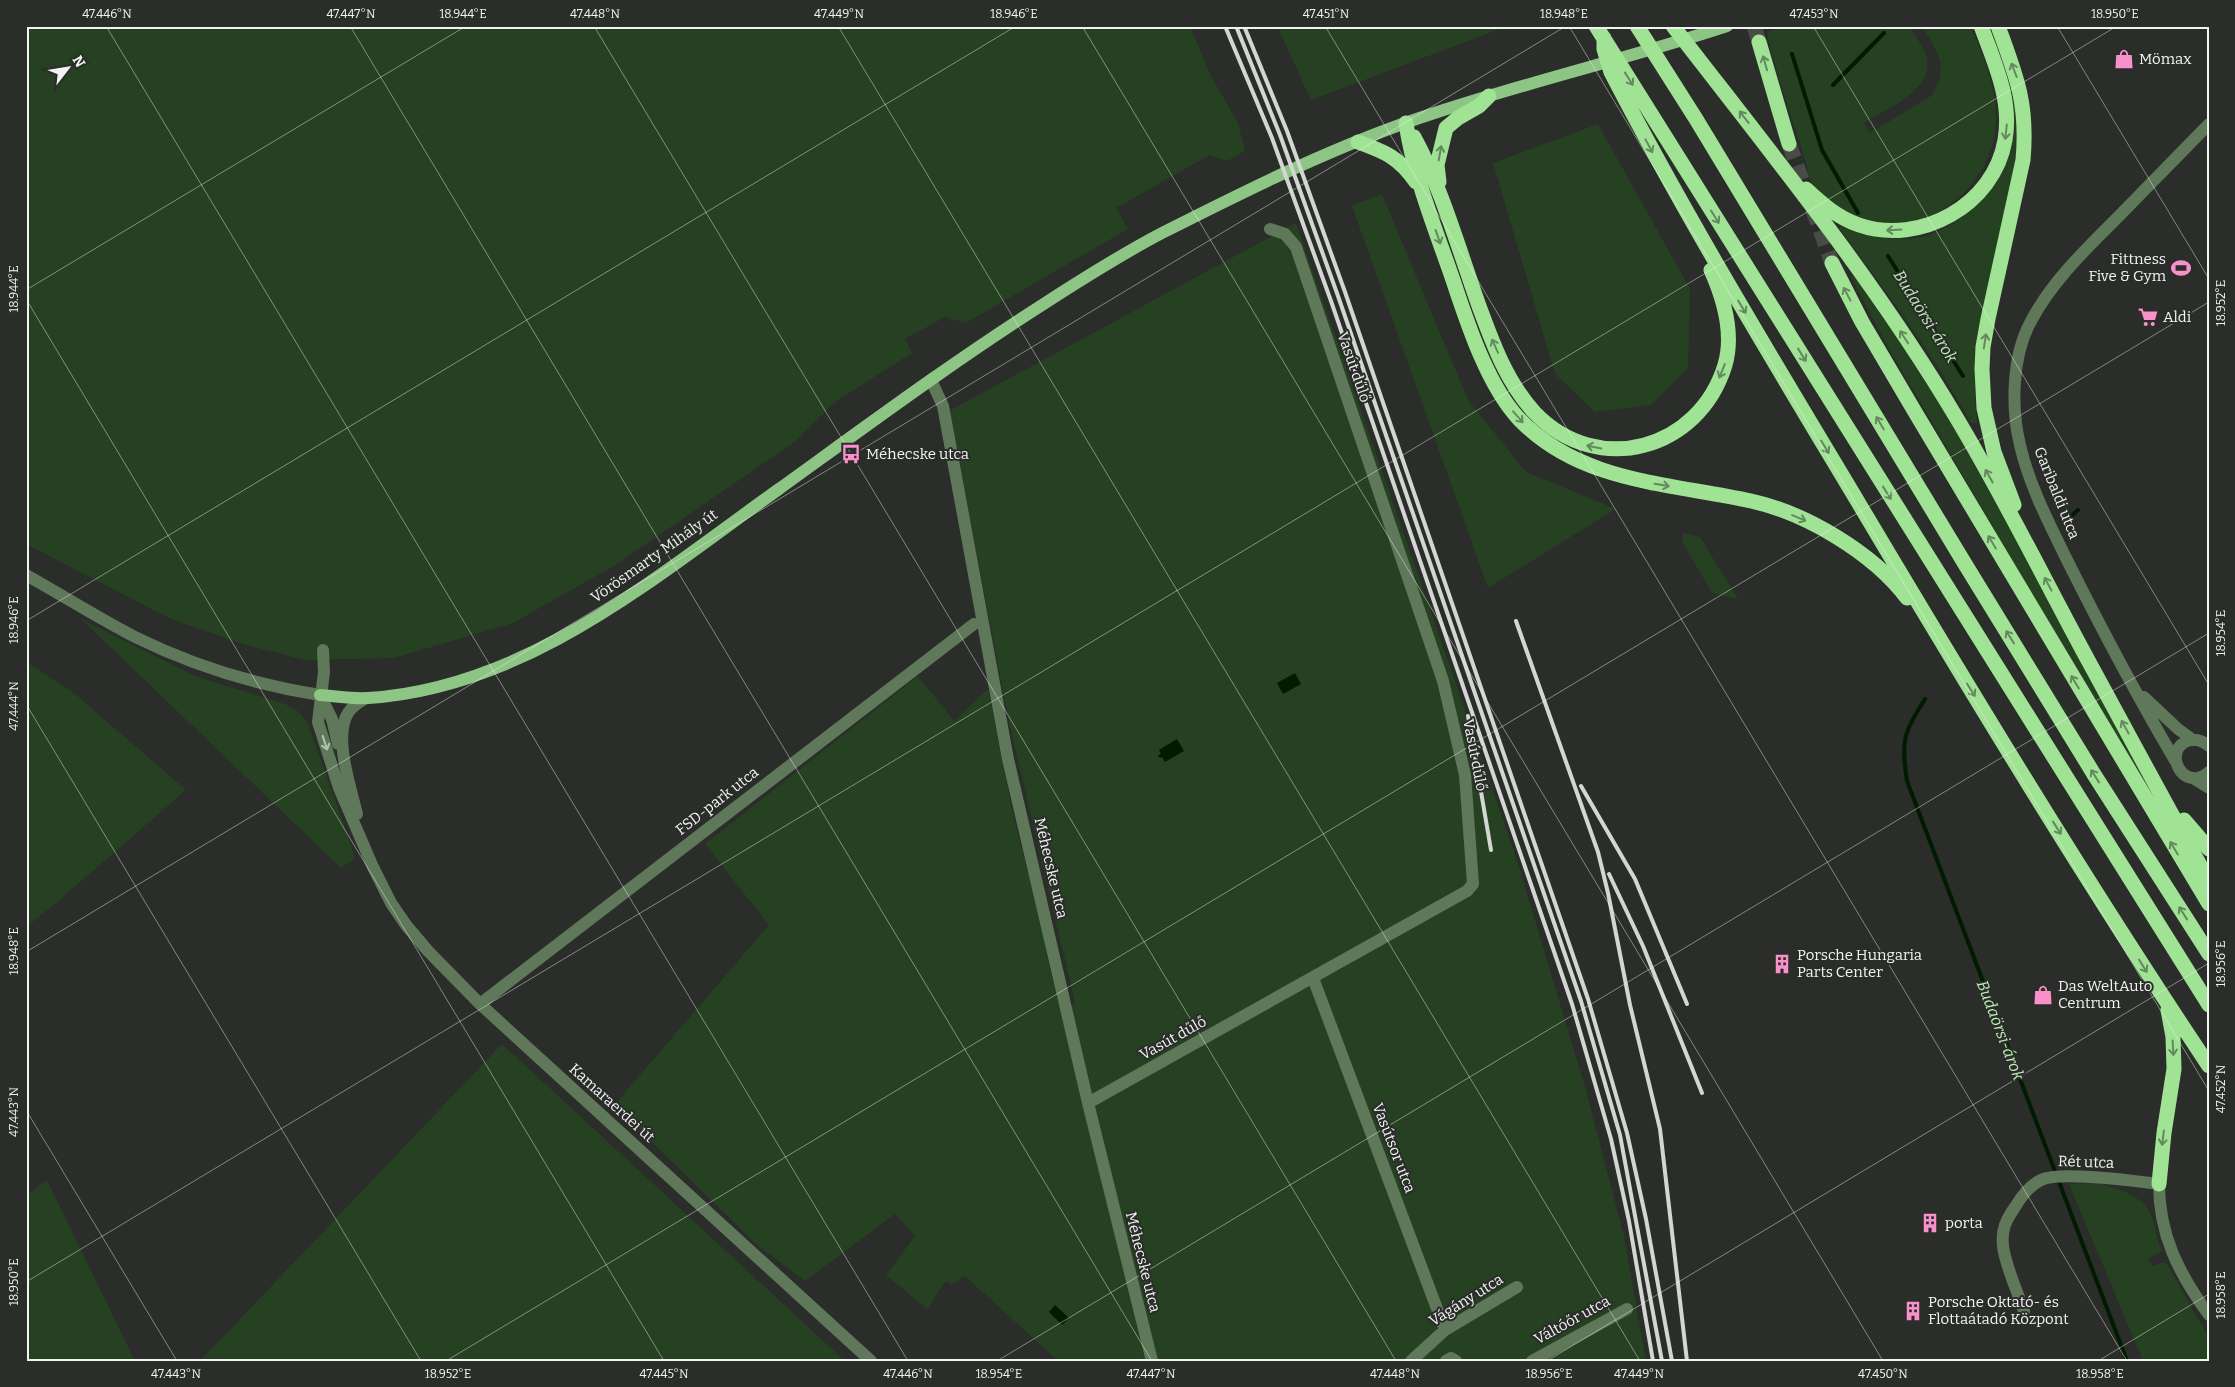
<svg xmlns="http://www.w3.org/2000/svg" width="2235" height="1387" viewBox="0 0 2235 1387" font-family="Bitter,serif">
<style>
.green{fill:#264121}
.water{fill:#011b00}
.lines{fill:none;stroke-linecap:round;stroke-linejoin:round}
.stream{stroke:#011b00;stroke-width:4}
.highway-tunnel{stroke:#484b48;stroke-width:15;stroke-dasharray:15 8;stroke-linecap:butt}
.minor{stroke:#5e7859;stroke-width:12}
.major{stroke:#8dc584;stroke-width:12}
.highway{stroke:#a0e395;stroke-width:15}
.rail{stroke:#d4d6d4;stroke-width:4}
.oneway{stroke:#658860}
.oneway2{stroke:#b7c2b5}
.ticks{fill:none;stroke:#f2f4f2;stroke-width:1;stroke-opacity:0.45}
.labels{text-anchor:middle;stroke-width:4;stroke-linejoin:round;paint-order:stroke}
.poi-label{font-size:15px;fill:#f2f4f2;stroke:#2a2d2a;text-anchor:start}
.street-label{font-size:15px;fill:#f2f4f2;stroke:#2a2d2a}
.water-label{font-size:16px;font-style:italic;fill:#bdf0b4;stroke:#2a2d2a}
.neatline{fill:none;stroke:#f2f4f2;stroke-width:2}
.ticks-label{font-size:12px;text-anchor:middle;fill:#f2f4f2}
</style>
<rect width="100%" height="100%" fill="#2a2d2a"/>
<path class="green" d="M 26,26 L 1190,26 L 1211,76 L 1238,123 L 1245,151 L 1227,161 L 1210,155 L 1116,208 L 1128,229 L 966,323 L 945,317 L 905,339 L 912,353 L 835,402 L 796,441 L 614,566 L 513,623 L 394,658 L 305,660 L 242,644 L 169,618 L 26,544 Z
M 1277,26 L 1508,26 L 1311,100 Z
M 1787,26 L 1909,26 C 1914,35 1922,44 1925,53 C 1940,88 1887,108 1864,123 L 1870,133 L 1931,96 C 1950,67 1938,53 1922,26 L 1970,26 C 1983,54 1997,89 1996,120 C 1994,193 1915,248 1848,214 C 1841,210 1835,205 1830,200 C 1825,196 1819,192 1815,188 C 1809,181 1807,165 1804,156 C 1791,115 1776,74 1767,32 Z
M 1987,26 L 1991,26 C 2005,65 2021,106 2019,148 C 2017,167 2011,186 2007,204 C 1991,278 1968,345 1977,422 L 1974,423 L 1971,423 C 1933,354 1886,291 1839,228 L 1841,226 C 1883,241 1919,248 1958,220 C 1965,215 1973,209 1979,202 C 1990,188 1999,169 2008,153 Z
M 1598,124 L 1690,289 L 1688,368 L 1651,405 L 1595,412 L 1555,374 L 1493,163 Z
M 1382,194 L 1468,400 L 1526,472 L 1616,509 L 1488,588 L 1352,206 Z
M 1296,223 L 1515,854 L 1586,1090 L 1624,1236 L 1646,1361 L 1058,1361 L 965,1276 L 951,1285 L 946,1281 L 927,1309 L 886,1275 L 915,1236 L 895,1214 L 805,1281 L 757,1245 L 614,1105 L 769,925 L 705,844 L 918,676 L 954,721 L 988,689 L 1014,819 L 1041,920 L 1047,958 L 1062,1015 L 1075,1002 L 1010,727 L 949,411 Z
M 1857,274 L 1968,446 L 2156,798 L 2152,800 L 1883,338 L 1851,277 Z
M 1683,533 L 1700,537 L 1738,599 L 1712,593 L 1682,542 Z
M 81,619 L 195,676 L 285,704 L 298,711 L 308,724 L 351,844 L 354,859 L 341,868 Z
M 26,662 L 74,693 L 186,790 L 55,904 L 26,927 Z
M 502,1044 L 845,1361 L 200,1361 Z
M 47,1180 L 135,1361 L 26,1361 L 26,1196 Z
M 2097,1183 C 2114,1188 2142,1194 2150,1213 C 2156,1225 2156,1239 2162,1251 L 2148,1259 L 2153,1266 L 2164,1262 L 2167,1264 L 2209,1338 L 2209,1361 L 2143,1361 L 2069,1184 Z"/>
<path class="water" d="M 1295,673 L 1301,684 L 1283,694 L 1277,683 Z
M 1177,739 L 1184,751 L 1165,762 L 1162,757 L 1160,758 L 1158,755 L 1161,754 L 1159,750 Z
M 1055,1305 L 1069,1318 L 1062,1325 L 1049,1312 Z"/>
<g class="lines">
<path class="stream" d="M 1792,54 L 1822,150 L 1858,213
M 1833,85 L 1884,33
M 1888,256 L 1963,376
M 2065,522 L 2078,510
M 1925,699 C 1903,734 1901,741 1907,781 L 2127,1361"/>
<path class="highway-tunnel" d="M 1754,26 L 1759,42
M 1789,144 L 1832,263"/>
<path class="minor" d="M 931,380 L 943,406 L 1008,759 L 1088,1103 L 1152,1361
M 26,575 C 62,595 98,618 135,637 C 194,666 256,685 320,695
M 323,650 L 324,672 L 318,722 L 339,788 L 373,867 L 391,903 L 406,925 L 428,951 L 480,1004 L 871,1361
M 320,695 L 332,719 L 338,744
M 2144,697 L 2178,729 L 2193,740
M 2209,746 C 2203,741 2198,739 2191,740 C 2160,747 2182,795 2209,772
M 2176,762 C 2137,696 2101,628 2067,560 C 2049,523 2029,485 2020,445 C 2011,408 2012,357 2030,323 C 2051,282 2087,248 2119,216 C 2149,185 2179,155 2209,124
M 2193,778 L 2209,788
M 357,814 C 351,788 333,737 348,713 C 352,706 359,702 366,698
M 1313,978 L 1445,1330
M 480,1004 L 974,624
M 1088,1103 L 1467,891 L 1473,884 L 1465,775 L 1443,681 L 1296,247 L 1285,234 L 1270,229
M 2024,1311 C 2018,1293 2005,1265 2003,1246 C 2001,1230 2006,1220 2015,1207 C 2021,1197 2030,1185 2041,1180 C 2060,1171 2135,1181 2159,1184 C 2159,1235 2179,1274 2209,1315
M 1411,1361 L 1445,1330 L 1517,1287
M 1446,1361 L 1451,1358 L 1456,1361
M 1532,1361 L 1627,1309"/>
<path class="major" d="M 320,695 C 336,696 352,699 368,698 C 527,688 655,577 779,489 C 865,427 950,364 1039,307 C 1079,281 1120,255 1162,233 C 1241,193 1323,152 1408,122 C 1513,85 1621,61 1727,26"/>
<path class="highway" d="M 1596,26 L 2209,1005
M 1637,26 L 1696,119 L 1965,564 L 2095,776 L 2209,954
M 1673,26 C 1771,153 1874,279 1956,417 C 2004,497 2045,581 2089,662 C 2129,735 2168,809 2209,881
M 1998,26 C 2017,77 2028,105 2023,160 L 1988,319 L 1983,347 L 1982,369 L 1984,408 L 1994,452 L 2014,505
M 1604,38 L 1604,49 L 1611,72 C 1687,219 1773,360 1858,502 C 1971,692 2086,882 2209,1066
M 1759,42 L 1789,144
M 1406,123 C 1414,178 1436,230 1454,283 C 1468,325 1488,386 1519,419 C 1580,483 1670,483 1751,501 C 1806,513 1873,553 1907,598
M 1414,137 C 1441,186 1460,253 1479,306 C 1493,344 1507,383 1535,413 C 1598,478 1699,450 1725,365 C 1734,334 1724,299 1711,270
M 1358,142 C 1385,152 1399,157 1416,182
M 1439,182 L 1437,165 L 1446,128 L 1458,118 L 1479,106 L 1489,96
M 1806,189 C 1822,204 1838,218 1859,225 C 1920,246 1994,205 2005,140 C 2012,100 1995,64 1981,26
M 1832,263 L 1862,322 L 1915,412 L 2209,904
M 2184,820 L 2209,849
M 2159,1184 L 2164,1133 L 2174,1069 L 2173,1037 L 2168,1010"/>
<path class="rail" d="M 1225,26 L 1272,138 L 1331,301 L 1572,1004 L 1611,1139 L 1629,1221 L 1653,1361
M 1236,26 L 1280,135 L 1338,296 L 1581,1001 L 1620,1135 L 1662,1361
M 1244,26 L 1287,131 L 1345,292 L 1588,999 L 1627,1133 L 1646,1219 L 1672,1361
M 1516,621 L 1598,852 L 1608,893 L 1630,1005 L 1660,1129 L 1687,1361
M 1468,716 L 1491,850
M 1581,786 L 1635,879 L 1687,1004
M 1609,874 L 1643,946 L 1702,1093"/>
</g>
<defs><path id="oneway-shaft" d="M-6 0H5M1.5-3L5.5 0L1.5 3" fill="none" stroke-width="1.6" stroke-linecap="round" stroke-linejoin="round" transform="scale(1.25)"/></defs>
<g class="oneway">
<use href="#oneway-shaft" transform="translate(1765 63) rotate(-106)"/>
<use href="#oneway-shaft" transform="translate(2014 70) rotate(-111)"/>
<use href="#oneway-shaft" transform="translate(1629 79) rotate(58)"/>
<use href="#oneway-shaft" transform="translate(1744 117) rotate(-128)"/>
<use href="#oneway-shaft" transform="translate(2006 132) rotate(96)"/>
<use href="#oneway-shaft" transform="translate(1649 146) rotate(62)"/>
<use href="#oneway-shaft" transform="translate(1440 153) rotate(-80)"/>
<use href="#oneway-shaft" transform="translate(1715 217) rotate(58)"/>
<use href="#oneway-shaft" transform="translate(1894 230) rotate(177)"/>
<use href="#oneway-shaft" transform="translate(1438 237) rotate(71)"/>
<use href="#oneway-shaft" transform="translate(1847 294) rotate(-118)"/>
<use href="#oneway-shaft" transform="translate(1742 307) rotate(59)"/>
<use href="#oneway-shaft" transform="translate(1904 337) rotate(-123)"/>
<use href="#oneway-shaft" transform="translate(1985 341) rotate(-81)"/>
<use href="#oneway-shaft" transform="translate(1495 346) rotate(-114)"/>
<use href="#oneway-shaft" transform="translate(1802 355) rotate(58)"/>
<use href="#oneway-shaft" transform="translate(1722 371) rotate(112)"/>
<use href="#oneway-shaft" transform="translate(1518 417) rotate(49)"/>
<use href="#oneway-shaft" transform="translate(1880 423) rotate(-121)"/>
<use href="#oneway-shaft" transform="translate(1594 447) rotate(-168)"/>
<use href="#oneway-shaft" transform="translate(1825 447) rotate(59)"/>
<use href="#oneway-shaft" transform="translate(1989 476) rotate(-119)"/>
<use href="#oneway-shaft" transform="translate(1662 485) rotate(10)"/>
<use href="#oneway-shaft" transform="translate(1887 493) rotate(58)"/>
<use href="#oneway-shaft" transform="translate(1799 518) rotate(23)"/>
<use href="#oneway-shaft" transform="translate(1992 542) rotate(-121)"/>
<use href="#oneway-shaft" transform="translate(2048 584) rotate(-118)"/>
<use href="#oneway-shaft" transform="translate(2010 637) rotate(-122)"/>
<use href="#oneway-shaft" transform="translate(2075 682) rotate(-121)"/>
<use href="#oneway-shaft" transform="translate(1971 690) rotate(58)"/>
<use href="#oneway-shaft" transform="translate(2125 727) rotate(-119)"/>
<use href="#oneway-shaft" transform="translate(2095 776) rotate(-122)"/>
<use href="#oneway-shaft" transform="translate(2057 828) rotate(58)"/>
<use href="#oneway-shaft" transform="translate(2174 848) rotate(-121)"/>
<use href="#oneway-shaft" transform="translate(2183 913) rotate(-122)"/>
<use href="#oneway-shaft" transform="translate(2143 966) rotate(58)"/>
<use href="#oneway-shaft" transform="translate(2173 1048) rotate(87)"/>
<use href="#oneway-shaft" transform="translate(2163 1138) rotate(97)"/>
</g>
<use class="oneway2" href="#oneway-shaft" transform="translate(325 743) rotate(72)"/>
<path class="ticks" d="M 106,26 L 908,1361M 350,26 L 1152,1361M 594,26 L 1396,1361M 838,26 L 1640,1361M 1082,26 L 1883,1361M 1325,26 L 2127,1361M 1569,26 L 2209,1091M 1813,26 L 2209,685M 2057,26 L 2209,279M 26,290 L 466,26M 26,299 L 664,1361M 26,621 L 1016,26M 26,704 L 421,1361M 26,952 L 1566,26M 26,1110 L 177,1361M 26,1282 L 2117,26M 446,1361 L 2209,302M 997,1361 L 2209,633M 1547,1361 L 2209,963M 2098,1361 L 2209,1294"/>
<defs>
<symbol id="shop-bare" viewBox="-9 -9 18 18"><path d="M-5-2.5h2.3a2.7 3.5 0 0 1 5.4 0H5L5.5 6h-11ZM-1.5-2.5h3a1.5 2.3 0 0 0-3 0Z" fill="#f890ca" stroke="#2a2d2a" stroke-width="2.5" paint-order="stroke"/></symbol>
<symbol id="stadium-bare" viewBox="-9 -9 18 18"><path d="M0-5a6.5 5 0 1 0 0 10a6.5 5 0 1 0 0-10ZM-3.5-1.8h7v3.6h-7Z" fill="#f890ca" stroke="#2a2d2a" stroke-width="2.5" paint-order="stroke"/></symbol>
<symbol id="supermarket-bare" viewBox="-9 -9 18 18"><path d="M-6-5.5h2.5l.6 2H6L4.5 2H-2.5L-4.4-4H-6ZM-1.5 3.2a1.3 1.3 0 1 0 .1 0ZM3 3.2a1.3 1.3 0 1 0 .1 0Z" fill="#f890ca" stroke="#2a2d2a" stroke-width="2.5" paint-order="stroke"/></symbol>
<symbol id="bus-bare" viewBox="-9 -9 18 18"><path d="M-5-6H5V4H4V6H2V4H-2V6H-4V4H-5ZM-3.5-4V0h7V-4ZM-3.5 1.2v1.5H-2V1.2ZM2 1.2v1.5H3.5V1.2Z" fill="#f890ca" stroke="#2a2d2a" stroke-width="2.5" paint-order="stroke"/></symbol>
<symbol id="building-bare" viewBox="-9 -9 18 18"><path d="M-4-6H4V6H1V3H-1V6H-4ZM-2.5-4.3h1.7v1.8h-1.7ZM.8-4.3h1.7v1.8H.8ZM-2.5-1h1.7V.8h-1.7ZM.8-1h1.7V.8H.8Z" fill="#f890ca" stroke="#2a2d2a" stroke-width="2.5" paint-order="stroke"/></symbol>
</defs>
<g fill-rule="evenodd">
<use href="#shop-bare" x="2110" y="45" width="28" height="28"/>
<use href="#stadium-bare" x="2167" y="254" width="28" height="28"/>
<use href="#supermarket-bare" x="2134" y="303" width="28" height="28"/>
<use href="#bus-bare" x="837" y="440" width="28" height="28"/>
<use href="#building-bare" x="1768" y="950" width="28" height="28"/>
<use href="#shop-bare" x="2029" y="981" width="28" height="28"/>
<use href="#building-bare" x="1916" y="1209" width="28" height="28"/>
<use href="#building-bare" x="1899" y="1297" width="28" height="28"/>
</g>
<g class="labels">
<g class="poi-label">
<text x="2139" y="64">Mömax</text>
<text x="2166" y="264" text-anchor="end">Fittness<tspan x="2166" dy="17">Five &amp; Gym</tspan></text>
<text x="2163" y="322">Aldi</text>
<text x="866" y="459">Méhecske utca</text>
<text x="1797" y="960">Porsche Hungaria<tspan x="1797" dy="17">Parts Center</tspan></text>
<text x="2058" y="991">Das WeltAuto<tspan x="2058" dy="17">Centrum</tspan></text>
<text x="1945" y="1228">porta</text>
<text x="1928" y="1307">Porsche Oktató- és<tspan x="1928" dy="17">Flottaátadó Központ</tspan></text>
</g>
<g class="street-label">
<text transform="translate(1354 367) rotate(71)" y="5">Vasút dűlő</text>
<text transform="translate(2057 493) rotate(68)" y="5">Garibaldi utca</text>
<text transform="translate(654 556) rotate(-35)" y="5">Vörösmarty Mihály út</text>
<text transform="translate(1475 755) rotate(79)" y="5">Vasút dűlő</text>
<text transform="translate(717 801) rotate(-38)" y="5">FSD-park utca</text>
<text transform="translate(1051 868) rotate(77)" y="5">Méhecske utca</text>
<text transform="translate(1173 1038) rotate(-29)" y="5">Vasút dűlő</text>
<text transform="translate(612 1103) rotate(42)" y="5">Kamaraerdei út</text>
<text transform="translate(1394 1148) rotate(69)" y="5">Vasútsor utca</text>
<text transform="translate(2086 1162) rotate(2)" y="5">Rét utca</text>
<text transform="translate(1143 1262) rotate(76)" y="5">Méhecske utca</text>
<text transform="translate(1466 1300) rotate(-32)" y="5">Vágány utca</text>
<text transform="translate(1572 1320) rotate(-29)" y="5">Váltóőr utca</text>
</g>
<g class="water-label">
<text transform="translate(1926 316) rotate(58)" y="6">Budaörsi-árok</text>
<text transform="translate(2001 1030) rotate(69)" y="6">Budaörsi-árok</text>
</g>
</g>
<rect width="2235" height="1387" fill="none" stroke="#2a2d2a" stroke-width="55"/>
<g transform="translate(68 68) rotate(59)" stroke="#2a2d2a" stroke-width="4" paint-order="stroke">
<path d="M0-4L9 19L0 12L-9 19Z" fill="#f2f4f2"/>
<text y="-8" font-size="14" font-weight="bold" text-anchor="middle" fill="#f2f4f2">N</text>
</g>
<rect x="28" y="28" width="2180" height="1332" class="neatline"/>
<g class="ticks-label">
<text x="107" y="18">47.446°N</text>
<text x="351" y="18">47.447°N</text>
<text x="463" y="18">18.944°E</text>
<text x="595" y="18">47.448°N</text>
<text x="839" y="18">47.449°N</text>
<text x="1014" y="18">18.946°E</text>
<text x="1326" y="18">47.451°N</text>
<text x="1564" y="18">18.948°E</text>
<text x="1814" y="18">47.453°N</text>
<text x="2115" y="18">18.950°E</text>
<text transform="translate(14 289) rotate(-90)" y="4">18.944°E</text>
<text transform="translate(2221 303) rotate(-90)" y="4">18.952°E</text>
<text transform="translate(14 620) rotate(-90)" y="4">18.946°E</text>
<text transform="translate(2221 633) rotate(-90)" y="4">18.954°E</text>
<text transform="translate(14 706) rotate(-90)" y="4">47.444°N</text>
<text transform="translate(14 951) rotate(-90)" y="4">18.948°E</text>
<text transform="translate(2221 964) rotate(-90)" y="4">18.956°E</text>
<text transform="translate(2221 1089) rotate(-90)" y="4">47.452°N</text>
<text transform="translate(14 1112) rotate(-90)" y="4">47.443°N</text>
<text transform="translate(14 1282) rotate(-90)" y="4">18.950°E</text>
<text transform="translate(2221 1295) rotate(-90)" y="4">18.958°E</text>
<text x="176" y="1378">47.443°N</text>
<text x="448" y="1378">18.952°E</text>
<text x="664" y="1378">47.445°N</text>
<text x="908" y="1378">47.446°N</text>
<text x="999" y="1378">18.954°E</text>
<text x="1151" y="1378">47.447°N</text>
<text x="1395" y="1378">47.448°N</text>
<text x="1549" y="1378">18.956°E</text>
<text x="1639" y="1378">47.449°N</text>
<text x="1883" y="1378">47.450°N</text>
<text x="2100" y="1378">18.958°E</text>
</g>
</svg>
